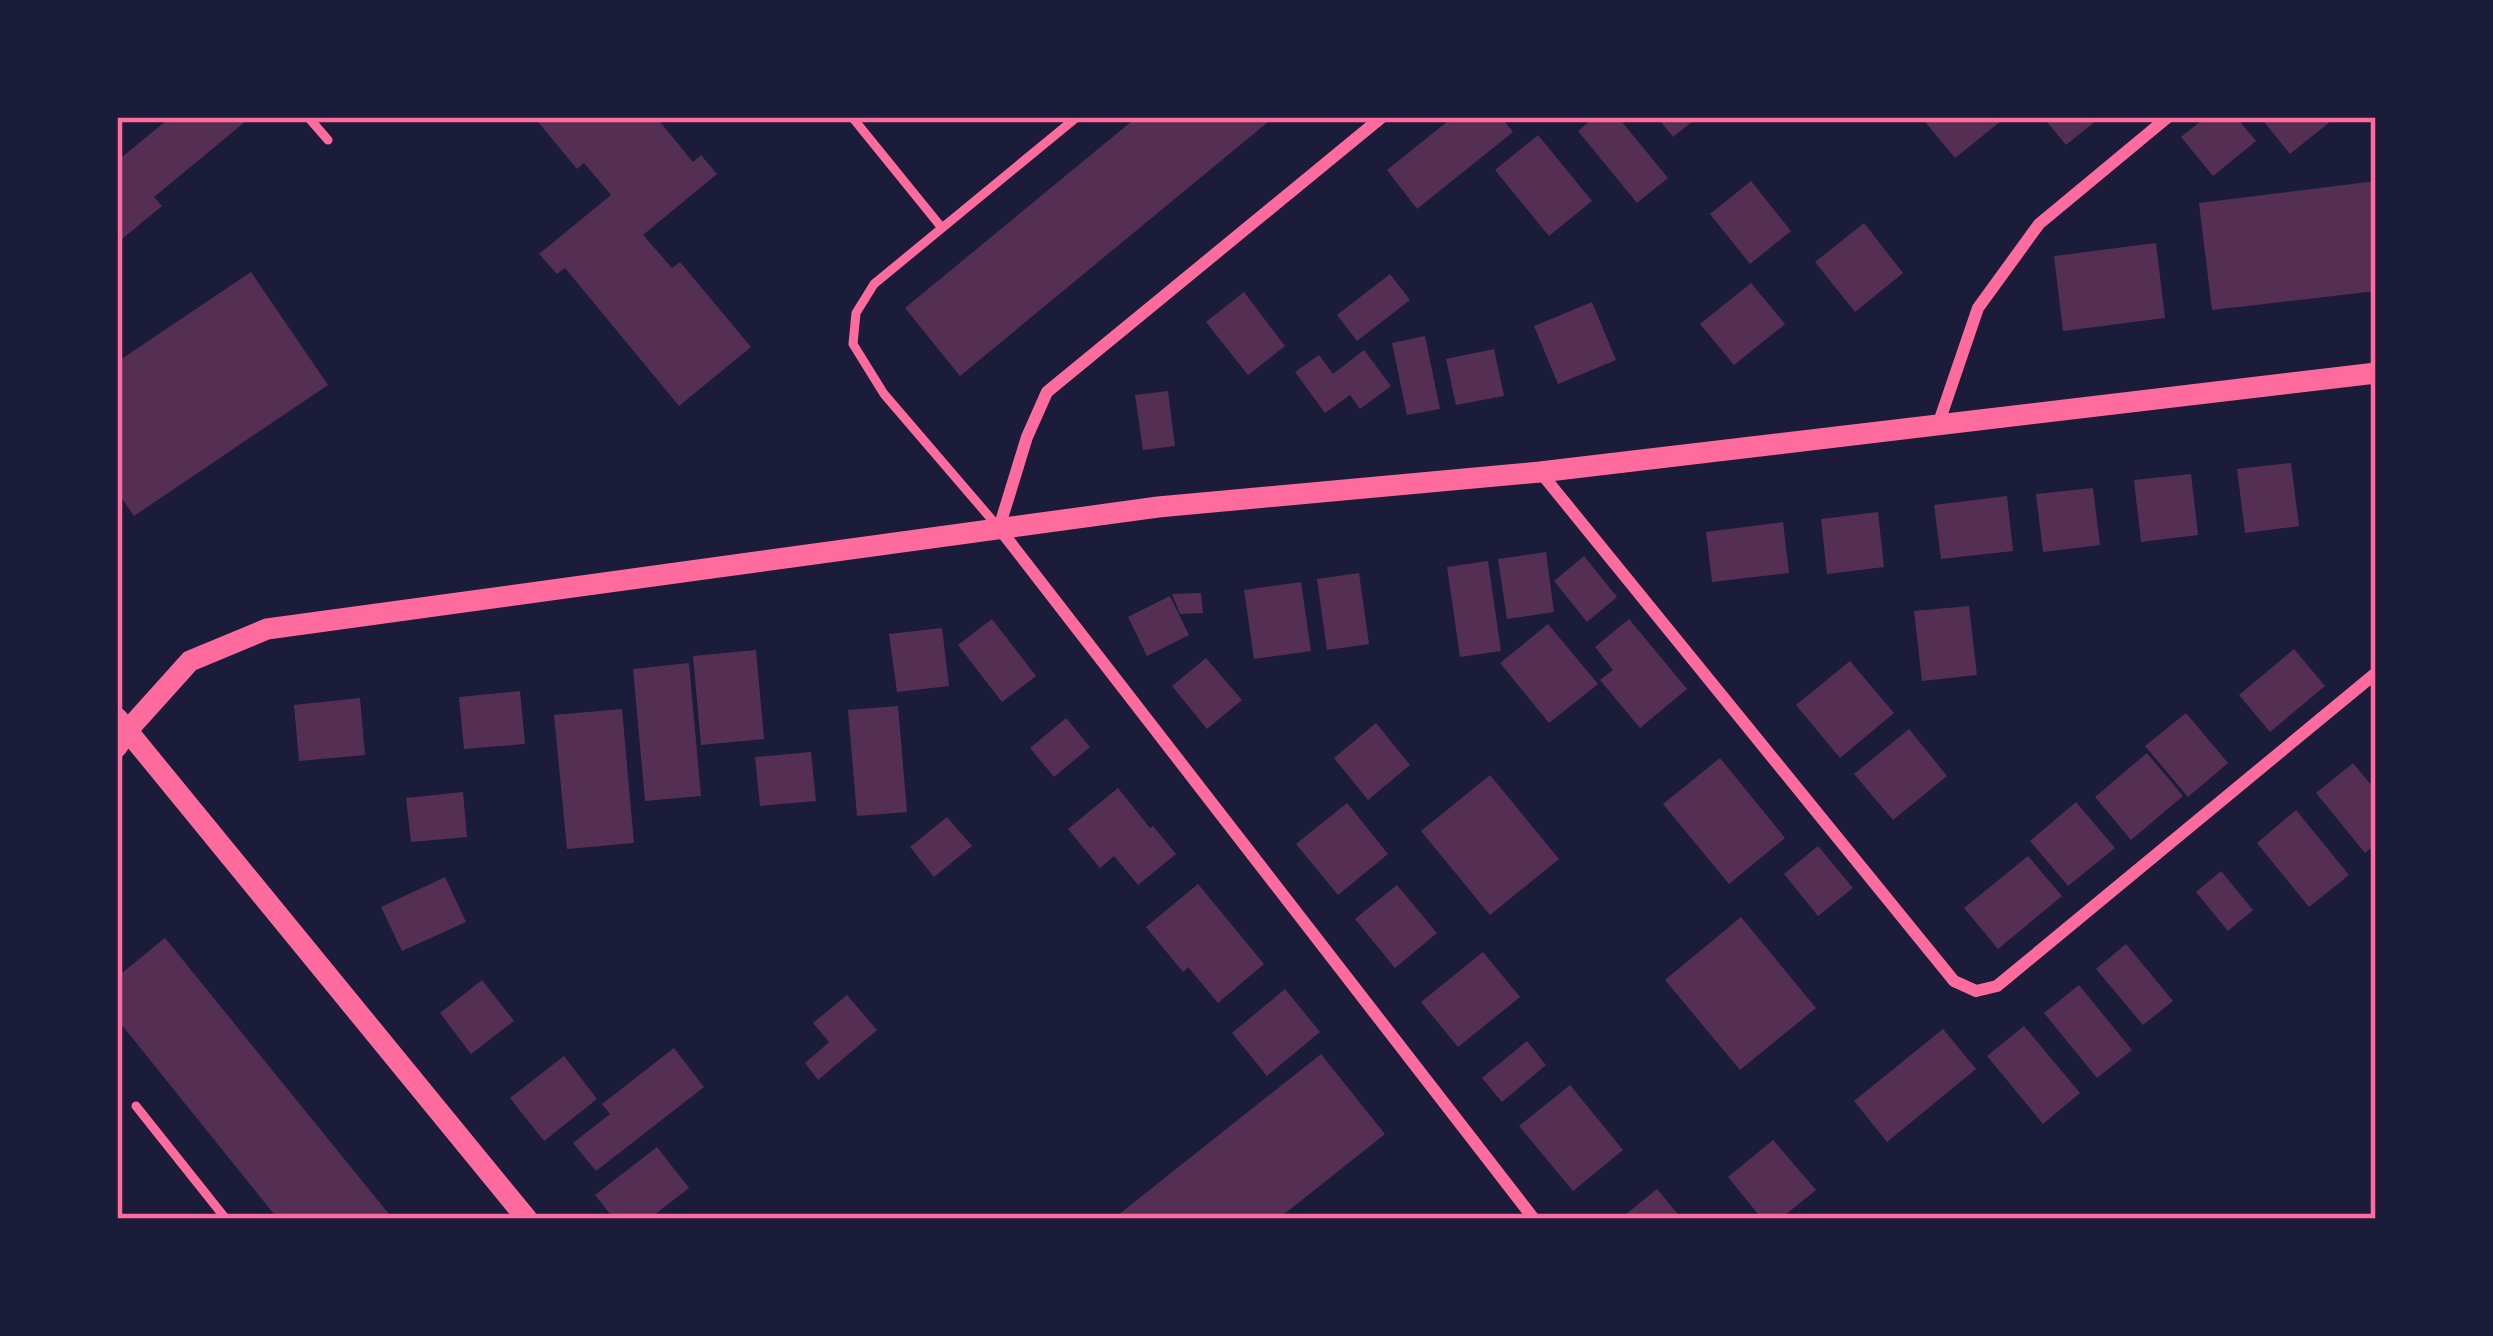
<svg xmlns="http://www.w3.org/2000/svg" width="2493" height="1336" viewBox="0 0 2493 1336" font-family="'Alegreya Sans',sans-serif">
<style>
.building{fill:#542f53}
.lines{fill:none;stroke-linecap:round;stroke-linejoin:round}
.service{stroke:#ff6b9d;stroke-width:9}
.minor{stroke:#ff6b9d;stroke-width:12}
.tertiary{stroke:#ff6b9d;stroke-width:21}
.neatline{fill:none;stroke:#ff6b9d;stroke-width:4.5}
</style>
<rect width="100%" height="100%" fill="#1b1b3a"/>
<path class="building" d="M 171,117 L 251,117 L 154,197 L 162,206 L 117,243 L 117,161 Z
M 534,117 L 656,117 L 693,162 L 701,155 L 717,174 L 643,235 L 672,268 L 680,262 L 751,347 L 679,406 L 565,268 L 557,274 L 539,254 L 611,195 L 584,163 L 577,169 Z
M 1137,117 L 1274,117 L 960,376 L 905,308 Z
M 1453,117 L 1501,117 L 1513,132 L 1417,209 L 1387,170 Z
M 1595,117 L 1618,117 L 1668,178 L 1637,203 L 1578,131 Z
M 1657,117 L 1698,117 L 1673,137 Z
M 1921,117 L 2006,117 L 1955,158 Z
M 2043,117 L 2101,117 L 2066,145 Z
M 2206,117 L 2236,117 L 2256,141 L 2213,176 L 2181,137 Z
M 2260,117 L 2336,117 L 2290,154 Z
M 1538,135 L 1592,201 L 1549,236 L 1495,170 Z
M 1751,181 L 1791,231 L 1750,264 L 1710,214 Z
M 2376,181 L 2376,291 L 2212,310 L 2199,203 Z
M 1864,223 L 1903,273 L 1855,312 L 1815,262 Z
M 2156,243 L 2165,318 L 2063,331 L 2054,256 Z
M 251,272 L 328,385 L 134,516 L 117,491 L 117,362 Z
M 1390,274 L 1410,300 L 1357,341 L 1337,315 Z
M 1751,283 L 1785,324 L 1734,365 L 1700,324 Z
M 1244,292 L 1285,346 L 1248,375 L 1206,322 Z
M 1592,302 L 1616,360 L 1558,384 L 1534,326 Z
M 1425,336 L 1440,409 L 1407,415 L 1392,343 Z
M 1494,349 L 1504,396 L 1456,405 L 1446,359 Z
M 1364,350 L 1391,386 L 1360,409 L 1350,395 L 1325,413 L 1295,372 L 1319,355 L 1333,374 Z
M 1168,391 L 1175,446 L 1143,450 L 1135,395 Z
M 2291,463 L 2299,526 L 2245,533 L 2237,469 Z
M 2191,474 L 2198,535 L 2141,542 L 2134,480 Z
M 2093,488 L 2100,545 L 2043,552 L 2036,494 Z
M 2007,496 L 2013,551 L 1941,559 L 1934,505 Z
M 1878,512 L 1884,567 L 1827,574 L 1821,519 Z
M 1783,522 L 1789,573 L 1712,582 L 1706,532 Z
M 1546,552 L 1554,612 L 1507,619 L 1498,559 Z
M 1584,556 L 1617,597 L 1587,622 L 1554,581 Z
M 1488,561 L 1501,651 L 1460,657 L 1447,567 Z
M 1359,573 L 1369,644 L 1327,650 L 1317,579 Z
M 1301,582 L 1311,651 L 1254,659 L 1244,590 Z
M 1201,593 L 1203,613 L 1180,614 L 1172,594 Z
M 1170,596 L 1189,635 L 1147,656 L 1128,617 Z
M 1969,606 L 1977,675 L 1922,681 L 1914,611 Z
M 992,619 L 1036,676 L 1002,702 L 958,645 Z
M 1629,619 L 1687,689 L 1640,728 L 1600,680 L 1613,670 L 1595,647 Z
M 1548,624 L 1598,684 L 1549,723 L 1500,663 Z
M 942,628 L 949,686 L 897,692 L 889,634 Z
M 2294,649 L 2325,686 L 2270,732 L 2239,695 Z
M 756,650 L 764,739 L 701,745 L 693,656 Z
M 1206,658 L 1242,700 L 1207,729 L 1172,686 Z
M 1850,661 L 1894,713 L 1840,758 L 1796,705 Z
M 689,663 L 701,796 L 645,801 L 633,669 Z
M 520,691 L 525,744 L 464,749 L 459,697 Z
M 360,698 L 365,755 L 299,761 L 294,705 Z
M 898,706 L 907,812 L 857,816 L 848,710 Z
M 622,709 L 634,843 L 567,849 L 554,715 Z
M 2186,713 L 2228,763 L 2188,797 L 2145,746 Z
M 1066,718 L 1090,747 L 1054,777 L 1030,748 Z
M 1376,723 L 1410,765 L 1368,800 L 1334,758 Z
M 1909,729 L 1947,776 L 1893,820 L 1854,774 Z
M 811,752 L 816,801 L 760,806 L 755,757 Z
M 2147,753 L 2183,796 L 2131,840 L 2095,797 Z
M 1720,758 L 1785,838 L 1729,884 L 1663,804 Z
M 2353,763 L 2376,791 L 2376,844 L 2365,853 L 2316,793 Z
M 1490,775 L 1559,859 L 1490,915 L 1421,831 Z
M 1118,788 L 1150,828 L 1153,826 L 1176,854 L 1138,885 L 1114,856 L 1100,868 L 1068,829 Z
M 463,792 L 467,837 L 411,842 L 406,798 Z
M 2076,802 L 2115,848 L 2068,886 L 2030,841 Z
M 1347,803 L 1388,854 L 1338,895 L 1296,844 Z
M 2296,810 L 2349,875 L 2309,907 L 2257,843 Z
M 947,817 L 972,846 L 934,877 L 910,847 Z
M 1818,846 L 1853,888 L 1818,916 L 1784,874 Z
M 2028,856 L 2062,896 L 1998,949 L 1964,908 Z
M 2221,871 L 2253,910 L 2228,931 L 2196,892 Z
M 445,877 L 466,922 L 402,951 L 381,907 Z
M 1198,884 L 1264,964 L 1218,1003 L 1188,967 L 1183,972 L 1146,927 Z
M 1397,885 L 1437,933 L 1395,968 L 1355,919 Z
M 1741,917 L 1816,1008 L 1740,1070 L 1665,980 Z
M 165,938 L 393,1219 L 278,1219 L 117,1019 L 117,977 Z
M 2126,944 L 2173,1001 L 2143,1025 L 2096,969 Z
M 1483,952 L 1520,997 L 1458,1047 L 1421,1002 Z
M 482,980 L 514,1021 L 471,1054 L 440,1013 Z
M 2079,985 L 2132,1050 L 2097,1078 L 2044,1013 Z
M 1285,989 L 1320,1032 L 1267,1076 L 1232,1033 Z
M 847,995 L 877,1030 L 818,1080 L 805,1063 L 829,1042 L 813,1023 Z
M 2024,1026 L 2080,1093 L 2043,1124 L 1987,1056 Z
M 1943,1029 L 1976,1069 L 1887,1142 L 1854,1101 Z
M 1527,1041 L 1546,1065 L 1502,1102 L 1482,1078 Z
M 674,1048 L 704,1087 L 596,1171 L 573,1143 L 610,1114 L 602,1104 Z
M 1321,1054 L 1385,1134 L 1278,1219 L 1113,1219 Z
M 564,1056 L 597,1099 L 544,1141 L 510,1098 Z
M 1570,1085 L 1623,1150 L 1573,1191 L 1519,1126 Z
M 1773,1140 L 1816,1190 L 1780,1219 L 1762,1219 L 1728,1177 Z
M 657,1147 L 689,1188 L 649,1219 L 614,1219 L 595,1195 Z
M 1657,1189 L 1682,1219 L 1620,1219 Z"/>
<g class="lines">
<path class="service" d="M 308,117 L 328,140
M 852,117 L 942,228
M 999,528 L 884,394 L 853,344 L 856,313 L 874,284 L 1077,117
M 136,1106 L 226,1219"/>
<path class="minor" d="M 1382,117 L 1047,392 L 1027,437 L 999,528 L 1534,1219
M 1938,425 L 1978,308 L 2039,224 L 2168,117
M 1541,473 L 1954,981 L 1976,991 L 1997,986 L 2376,673"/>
<path class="tertiary" d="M 117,718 L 527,1219
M 117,747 L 127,731 L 190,661 L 267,629 L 1158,507 L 1540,472 L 2376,373"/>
</g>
<rect width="2493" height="1336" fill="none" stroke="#1b1b3a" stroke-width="240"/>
<rect x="120" y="120" width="2253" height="1096" class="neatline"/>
</svg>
